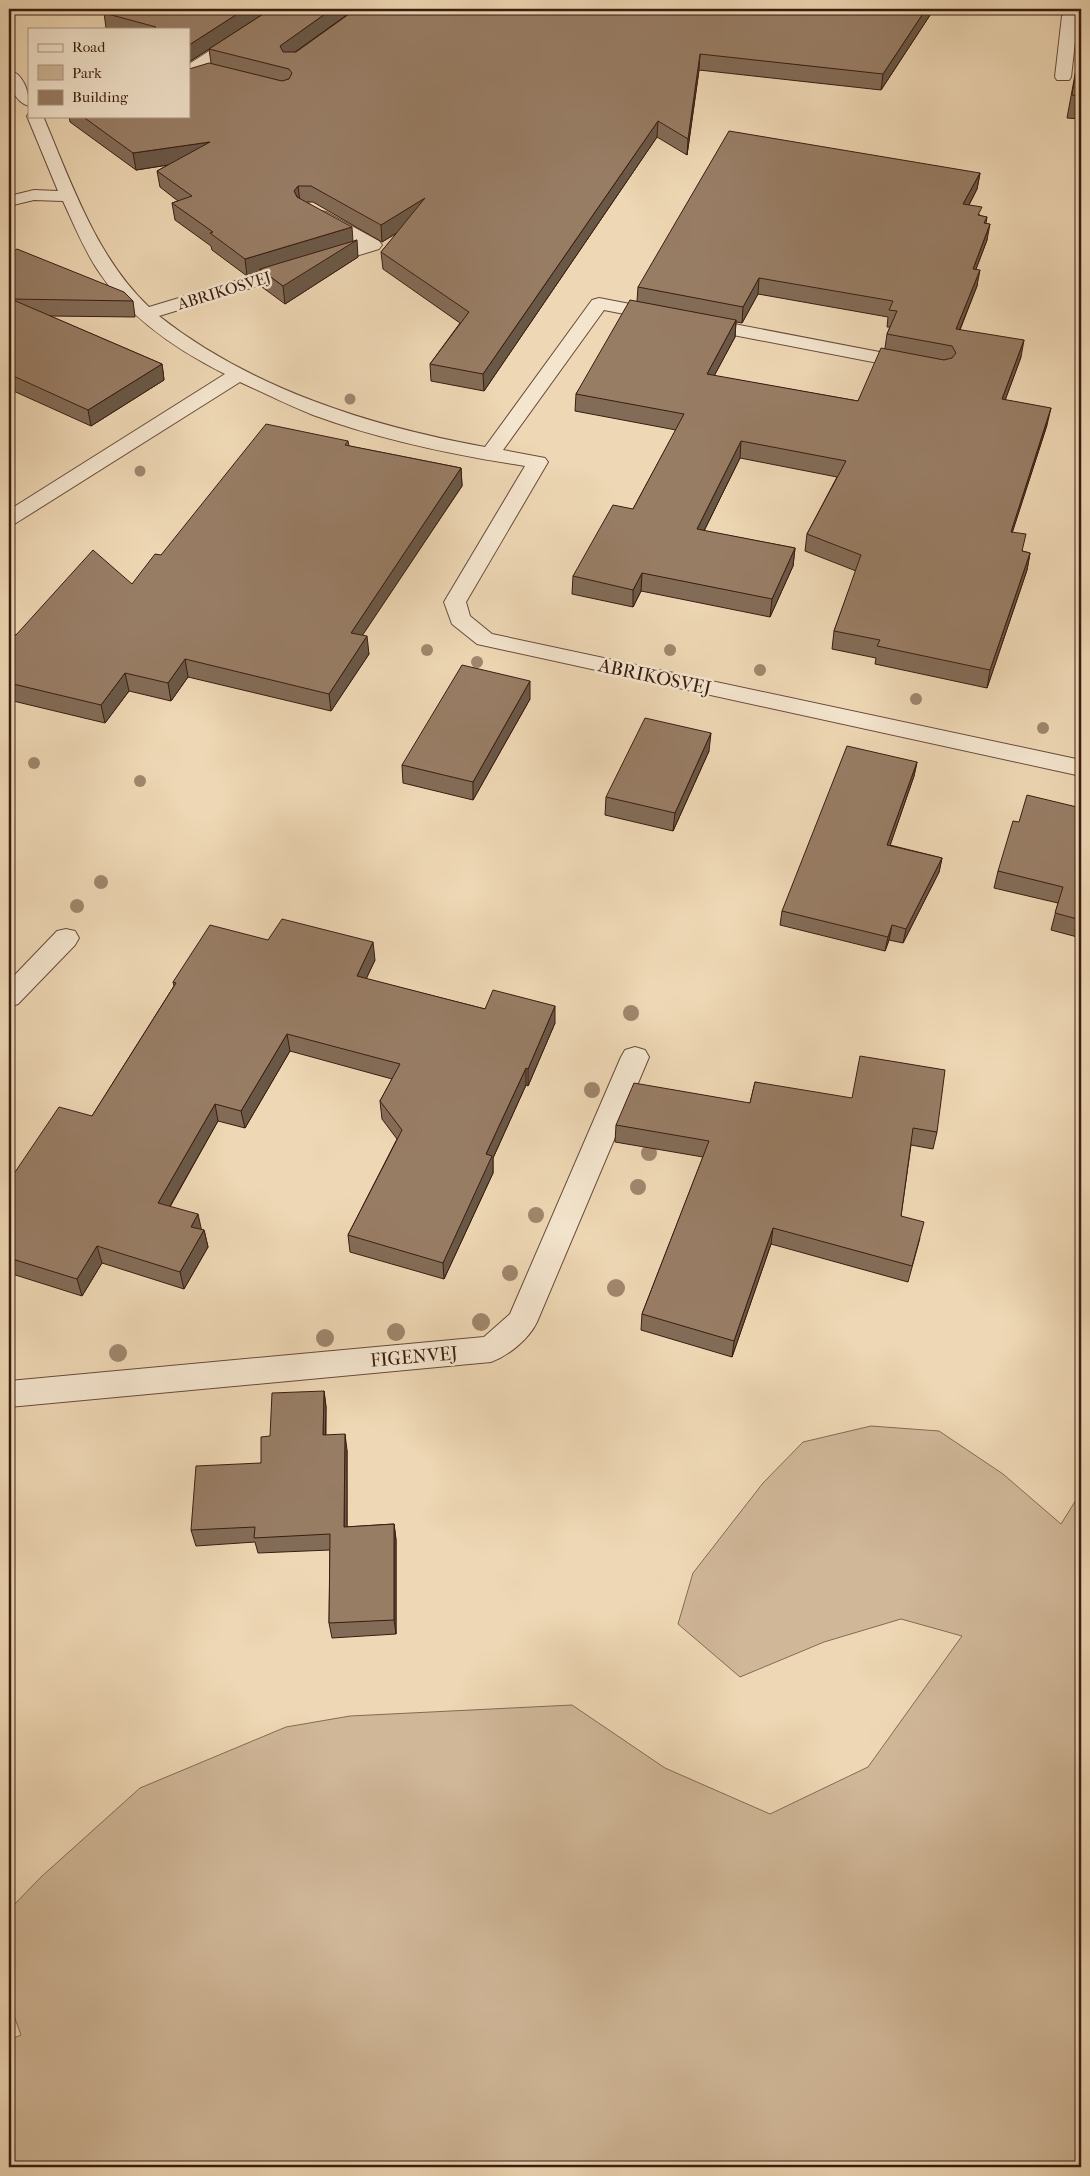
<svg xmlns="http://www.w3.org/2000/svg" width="1090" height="2176" viewBox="0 0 1090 2176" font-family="'IM FELL French Canon',serif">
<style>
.green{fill:#d0b798;stroke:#866a54}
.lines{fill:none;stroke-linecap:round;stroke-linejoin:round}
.lane-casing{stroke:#684b39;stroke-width:2}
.street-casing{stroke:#684b39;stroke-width:2}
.lane{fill:#f4e5ce;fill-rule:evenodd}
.street{fill:#f4e5ce;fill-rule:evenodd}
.tree{fill:#a0866c}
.wall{fill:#836c57;stroke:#3b1c10;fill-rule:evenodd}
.shaded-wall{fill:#6a5847;stroke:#3b1c10}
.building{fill:#987d65;stroke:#3b1c10}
.labels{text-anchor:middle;stroke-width:5;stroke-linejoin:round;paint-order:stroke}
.far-street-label{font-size:16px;fill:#3b1c10;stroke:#f4e5ce}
.street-label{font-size:19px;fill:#3b1c10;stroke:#f4e5ce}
</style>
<rect width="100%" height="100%" fill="#eed7b4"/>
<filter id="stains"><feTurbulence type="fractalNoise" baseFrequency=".004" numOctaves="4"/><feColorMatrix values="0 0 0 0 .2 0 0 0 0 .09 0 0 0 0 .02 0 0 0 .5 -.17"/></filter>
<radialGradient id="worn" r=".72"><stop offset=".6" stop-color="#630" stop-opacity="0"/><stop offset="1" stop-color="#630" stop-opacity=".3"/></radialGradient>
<path class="green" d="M 871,1426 L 939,1431 L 1003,1474 L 1061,1524 L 1081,1492 L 1081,2167 L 9,2167 L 9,2040 L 21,2035 L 9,2002 L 9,1910 L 41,1877 L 140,1788 L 286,1727 L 350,1716 L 572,1705 L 665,1768 L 770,1814 L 868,1767 L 962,1636 L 901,1619 L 824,1642 L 740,1677 L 678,1624 L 693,1573 L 763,1483 L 803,1442 Z"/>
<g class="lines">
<defs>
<path id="lane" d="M 1070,11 L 1075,13 L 1078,16 L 1071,77 L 1069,80 L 1057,80 L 1055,77 L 1062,16 L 1065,13 Z"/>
<path id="street" d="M 274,9 L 292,9 L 195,74 L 189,76 L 189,64 Z
M 9,70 C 24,74 29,92 29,106 C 14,102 8,83 9,70 Z
M 29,113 L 29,116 L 43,116 C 71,182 96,257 149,307 L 358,244 L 314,220 L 311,216 L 314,212 L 320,211 L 326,212 L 379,241 L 382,245 L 379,249 L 159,316 C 252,389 370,426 485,447 L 592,300 L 599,298 L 921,360 L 924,364 L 921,368 L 914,370 L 604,310 L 503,450 L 545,458 L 548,462 L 466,602 L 470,616 L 492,634 L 1081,760 L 1081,776 L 477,644 L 452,624 L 444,602 L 525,466 C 454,455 381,440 313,415 C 288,405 264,393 240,382 L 16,523 L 9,525 L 9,510 L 225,374 C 177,350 129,318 99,272 C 84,250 74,225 63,201 L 34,200 L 9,206 L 9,196 L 34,190 L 58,191 L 27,116 Z
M 66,929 L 75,931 L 79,938 L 75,945 L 18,1004 L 9,1007 L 9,981 L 57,931 Z
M 635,1047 L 645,1050 L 649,1057 L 537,1322 C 529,1339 508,1356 491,1362 L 9,1407 L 9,1381 L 484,1337 L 510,1314 L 621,1057 L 625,1050 Z"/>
</defs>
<use href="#lane" class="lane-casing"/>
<use href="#street" class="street-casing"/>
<use href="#lane" class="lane"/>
<use href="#street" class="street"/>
</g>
<g class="tree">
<circle cx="350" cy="399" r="5.5"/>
<circle cx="140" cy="471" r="5.5"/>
<circle cx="427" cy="650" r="6"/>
<circle cx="670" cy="650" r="6"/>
<circle cx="477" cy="662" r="6"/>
<circle cx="760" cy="670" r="6"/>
<circle cx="916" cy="699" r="6"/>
<circle cx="1043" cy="728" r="6"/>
<circle cx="34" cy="763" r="6"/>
<circle cx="140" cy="781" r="6"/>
<circle cx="101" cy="882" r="7"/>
<circle cx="77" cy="906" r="7"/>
<circle cx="631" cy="1013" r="8"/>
<circle cx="592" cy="1090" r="8"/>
<circle cx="649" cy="1153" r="8"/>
<circle cx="638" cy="1187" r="8"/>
<circle cx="536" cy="1215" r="8"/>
<circle cx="510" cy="1273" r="8"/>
<circle cx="616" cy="1288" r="9"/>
<circle cx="481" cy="1322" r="9"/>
<circle cx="396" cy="1332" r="9"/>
<circle cx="325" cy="1338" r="9"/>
<circle cx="118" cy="1353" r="9"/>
</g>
<path class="wall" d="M 109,9 L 355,9 L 295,52 L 356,9 L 934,9 L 881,90 L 699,70 L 687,155 L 657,137 L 484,391 L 431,381 L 430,364 L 460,323 L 383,269 L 381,252 L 397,233 L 382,242 L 313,202 L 307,202 L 353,241 L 358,257 L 285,304 L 262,287 L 260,271 L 247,276 L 212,250 L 211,246 L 175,220 L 172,203 L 178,201 L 160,187 L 157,171 L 168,165 L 136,170 L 70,122 L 69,116 L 189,116 L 211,63 L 209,49 L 266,12 L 189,62 L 189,29 L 108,29 L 106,28 L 104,13 L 110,9 Z
M 1081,42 L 1081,119 L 1067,118 Z
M 980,173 L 977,189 L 969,205 L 981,216 L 987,217 L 986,223 L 987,240 L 976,269 L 977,286 L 960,330 L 1021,357 L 1005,400 L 1047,425 L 1012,532 L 1022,551 L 1030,553 L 1027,570 L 987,688 L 875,664 L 876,658 L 832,649 L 834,631 L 856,571 L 805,551 L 807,534 L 837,477 L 740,458 L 704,531 L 795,548 L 793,566 L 770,617 L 641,591 L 633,607 L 572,594 L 573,576 L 633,509 L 676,430 L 575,411 L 576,394 L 637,301 L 638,287 ZM 758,294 L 888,317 L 887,327 L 890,327 L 887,334 L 885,348 L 858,401 L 714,376 L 735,337 L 736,322 L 742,323 Z
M 9,254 L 133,301 L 135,317 L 50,316 L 162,364 L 164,380 L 91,426 L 9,389 Z
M 348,441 L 349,446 L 461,468 L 462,486 L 362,635 L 369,654 L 331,711 L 188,677 L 171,701 L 129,691 L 105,723 L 9,700 L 9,638 L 132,584 L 161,555 Z
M 530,699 L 473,800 L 403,783 L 402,765 Z
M 709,751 L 673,831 L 605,815 L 606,797 Z
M 917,762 L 914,776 L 890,845 L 942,858 L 939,872 L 903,943 L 889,940 L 885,951 L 780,925 L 782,911 Z
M 1081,808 L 1081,938 L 1051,930 L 1058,903 L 994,888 L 998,871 Z
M 268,940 L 375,960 L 366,979 L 485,1009 L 555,1023 L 528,1086 L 526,1085 L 493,1158 L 493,1173 L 444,1279 L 350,1252 L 348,1235 L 397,1139 L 382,1119 L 380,1101 L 392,1079 L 290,1051 L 245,1128 L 218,1121 L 170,1207 L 202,1230 L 204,1230 L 208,1247 L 184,1289 L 102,1263 L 82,1296 L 9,1273 L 9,1181 L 92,1116 L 174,986 L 173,982 Z
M 755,1082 L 937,1132 L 933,1149 L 911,1145 L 901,1216 L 920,1238 L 908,1282 L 771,1244 L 732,1357 L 641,1330 L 642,1314 L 703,1157 L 615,1142 L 616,1125 L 750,1103 Z
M 324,1391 L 326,1407 L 326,1435 L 347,1450 L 347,1527 L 394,1524 L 396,1540 L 396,1634 L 332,1638 L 329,1623 L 330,1550 L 258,1553 L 255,1542 L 196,1546 L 191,1530 L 261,1463 L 270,1436 Z"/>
<path class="shaded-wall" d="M 245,9 L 271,9 L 189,62 L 189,45 Z
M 332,9 L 355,9 L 281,62 L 280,46 Z
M 926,9 L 934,9 L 881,90 L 883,74 Z
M 700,54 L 699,70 L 687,155 L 688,139 Z
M 658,121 L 657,137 L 484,391 L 483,374 Z
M 210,142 L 212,158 L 136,170 L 133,153 Z
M 980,173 L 977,189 L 961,220 L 963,204 Z
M 298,186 L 300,202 L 294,191 Z
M 425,198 L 426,214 L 382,242 L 381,225 Z
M 990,224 L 987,240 L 970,285 L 973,269 Z
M 352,227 L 353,242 L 357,240 L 358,257 L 285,304 L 283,286 L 260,269 L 260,271 L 247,276 L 245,259 Z
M 980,270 L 977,286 L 953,346 L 956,329 Z
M 759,278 L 758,294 L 742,323 L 743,307 Z
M 736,320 L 735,337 L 706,391 L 707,374 Z
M 1024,340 L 1021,357 L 999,417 L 1002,399 Z
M 162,364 L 164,380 L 91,426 L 88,410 Z
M 1051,408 L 1047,425 L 1007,549 L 1011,532 Z
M 741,441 L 740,458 L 696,547 L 697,529 Z
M 461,468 L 462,486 L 352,651 L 351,633 Z
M 795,548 L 793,566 L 770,617 L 772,599 Z
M 1030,553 L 1027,570 L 987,688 L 990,670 Z
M 642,573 L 641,591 L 633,607 L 633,590 Z
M 367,636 L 369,654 L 331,711 L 329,694 Z
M 185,659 L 188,677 L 171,701 L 168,683 Z
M 125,673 L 129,691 L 105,723 L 101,705 Z
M 530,681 L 530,699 L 473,800 L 473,782 Z
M 711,733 L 709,751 L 673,831 L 675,813 Z
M 917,762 L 914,776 L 885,860 L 887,845 Z
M 942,858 L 939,872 L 903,943 L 906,929 Z
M 892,925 L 889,940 L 885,951 L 888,937 Z
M 373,942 L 375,960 L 359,994 L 357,976 Z
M 555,1006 L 555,1023 L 528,1086 L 528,1069 Z
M 287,1034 L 290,1051 L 245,1128 L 241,1111 Z
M 526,1068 L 526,1085 L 493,1158 L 493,1173 L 444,1279 L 443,1263 L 486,1154 Z
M 215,1104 L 218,1121 L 162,1220 L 158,1203 Z
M 198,1214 L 202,1232 L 191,1227 Z
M 773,1228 L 771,1244 L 732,1357 L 734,1341 Z
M 204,1230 L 208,1247 L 184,1289 L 180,1272 Z
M 97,1246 L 102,1263 L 82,1296 L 77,1279 Z
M 324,1391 L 326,1407 L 325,1451 L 323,1435 Z
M 345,1434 L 347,1450 L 347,1542 L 344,1527 Z
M 394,1524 L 396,1540 L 396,1634 L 394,1620 Z"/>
<path class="building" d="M 110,9 L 245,9 L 189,45 L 189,29 L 153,29 L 156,27 L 104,13 Z
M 271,9 L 332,9 L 280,46 L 283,52 L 296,52 L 356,9 L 926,9 L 883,74 L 700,54 L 688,139 L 658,121 L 483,374 L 430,364 L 469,312 L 381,252 L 425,198 L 381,225 L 311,186 L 298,186 L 294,191 L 297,197 L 352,227 L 245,259 L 210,233 L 213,232 L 172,203 L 192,196 L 157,171 L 210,142 L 133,153 L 82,116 L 189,116 L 189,69 L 209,63 L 282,81 L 289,79 L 292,73 L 289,69 L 209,49 Z
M 1081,43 L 1081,96 L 1072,95 Z
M 729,131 L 980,173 L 963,204 L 982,207 L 978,215 L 987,217 L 984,223 L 990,224 L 973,269 L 980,270 L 956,329 L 1024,340 L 1002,399 L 1051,408 L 1011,532 L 1026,534 L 1022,551 L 1030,553 L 990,670 L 877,646 L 880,640 L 834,631 L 861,555 L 807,534 L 846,461 L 741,441 L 697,529 L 795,548 L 772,599 L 642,573 L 633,590 L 573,576 L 613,505 L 633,509 L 684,414 L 576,394 L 630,300 L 736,320 L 707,374 L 858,401 L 881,348 L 944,360 L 952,358 L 956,353 L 952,346 L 887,334 L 897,311 L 889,310 L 893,301 L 759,278 L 743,307 L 638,287 Z
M 357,240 L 283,286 L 260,269 Z
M 17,249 L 124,292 L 133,301 L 11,299 L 162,364 L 88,410 L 9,374 L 9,254 Z
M 266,424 L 348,441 L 345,445 L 461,468 L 351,633 L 367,636 L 329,694 L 185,659 L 168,683 L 125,673 L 101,705 L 9,683 L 9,638 L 12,634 L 16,635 L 93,550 L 132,584 L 155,554 L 161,555 Z
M 462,665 L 530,681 L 473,782 L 402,765 Z
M 645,718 L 711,733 L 675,813 L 606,797 Z
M 847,746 L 917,762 L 887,845 L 942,858 L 906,929 L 892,925 L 888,937 L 782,911 Z
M 1027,795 L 1081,808 L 1081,920 L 1055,913 L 1063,887 L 998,871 L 1013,821 L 1019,822 Z
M 282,919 L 373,942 L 357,976 L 485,1009 L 493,990 L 555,1006 L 528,1069 L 526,1068 L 486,1154 L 492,1156 L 443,1263 L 348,1235 L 402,1130 L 380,1101 L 400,1064 L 287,1034 L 241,1111 L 215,1104 L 158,1203 L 198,1214 L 191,1227 L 204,1230 L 180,1272 L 97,1246 L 77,1279 L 9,1258 L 9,1240 L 10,1239 L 9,1239 L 9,1181 L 59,1107 L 92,1116 L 176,983 L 173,982 L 210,925 L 268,940 Z
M 860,1056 L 945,1070 L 937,1132 L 913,1128 L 901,1216 L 924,1222 L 912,1266 L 773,1228 L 734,1341 L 642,1314 L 709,1141 L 616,1125 L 634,1083 L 750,1103 L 755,1082 L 852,1098 Z
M 324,1391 L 323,1435 L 345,1434 L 344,1527 L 394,1524 L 394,1620 L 329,1623 L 330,1534 L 254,1538 L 255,1527 L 191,1530 L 196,1466 L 261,1463 L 261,1437 L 270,1436 L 272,1393 Z"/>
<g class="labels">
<g class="far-street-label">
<text transform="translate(224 290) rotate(-17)" y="6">ABRIKOSVEJ</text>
</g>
<g class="street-label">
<text transform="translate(655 676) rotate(12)" y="7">ABRIKOSVEJ</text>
<text transform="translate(414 1356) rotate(-5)" y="7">FIGENVEJ</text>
</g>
</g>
<rect width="1090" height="2176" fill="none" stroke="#eed7b4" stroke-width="30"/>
<rect x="10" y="10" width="1070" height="2156" fill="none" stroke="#3b1c10" stroke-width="2.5"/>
<rect x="15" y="15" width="1060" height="2146" fill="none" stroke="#3b1c10"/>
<rect x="28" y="28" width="162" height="90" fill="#f4e5ce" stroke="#aa9582"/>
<rect x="38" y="44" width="25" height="8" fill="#f4e5ce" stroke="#aa9582"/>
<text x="72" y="52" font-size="15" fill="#3b1c10">Road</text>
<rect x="38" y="65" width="25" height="15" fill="#d0b798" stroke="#aa9582"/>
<text x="72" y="78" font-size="15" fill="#3b1c10">Park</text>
<rect x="38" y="90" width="25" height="15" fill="#987d65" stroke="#aa9582"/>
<text x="72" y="102" font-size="15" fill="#3b1c10">Building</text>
<rect width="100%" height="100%" filter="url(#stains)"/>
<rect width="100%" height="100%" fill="url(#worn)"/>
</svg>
